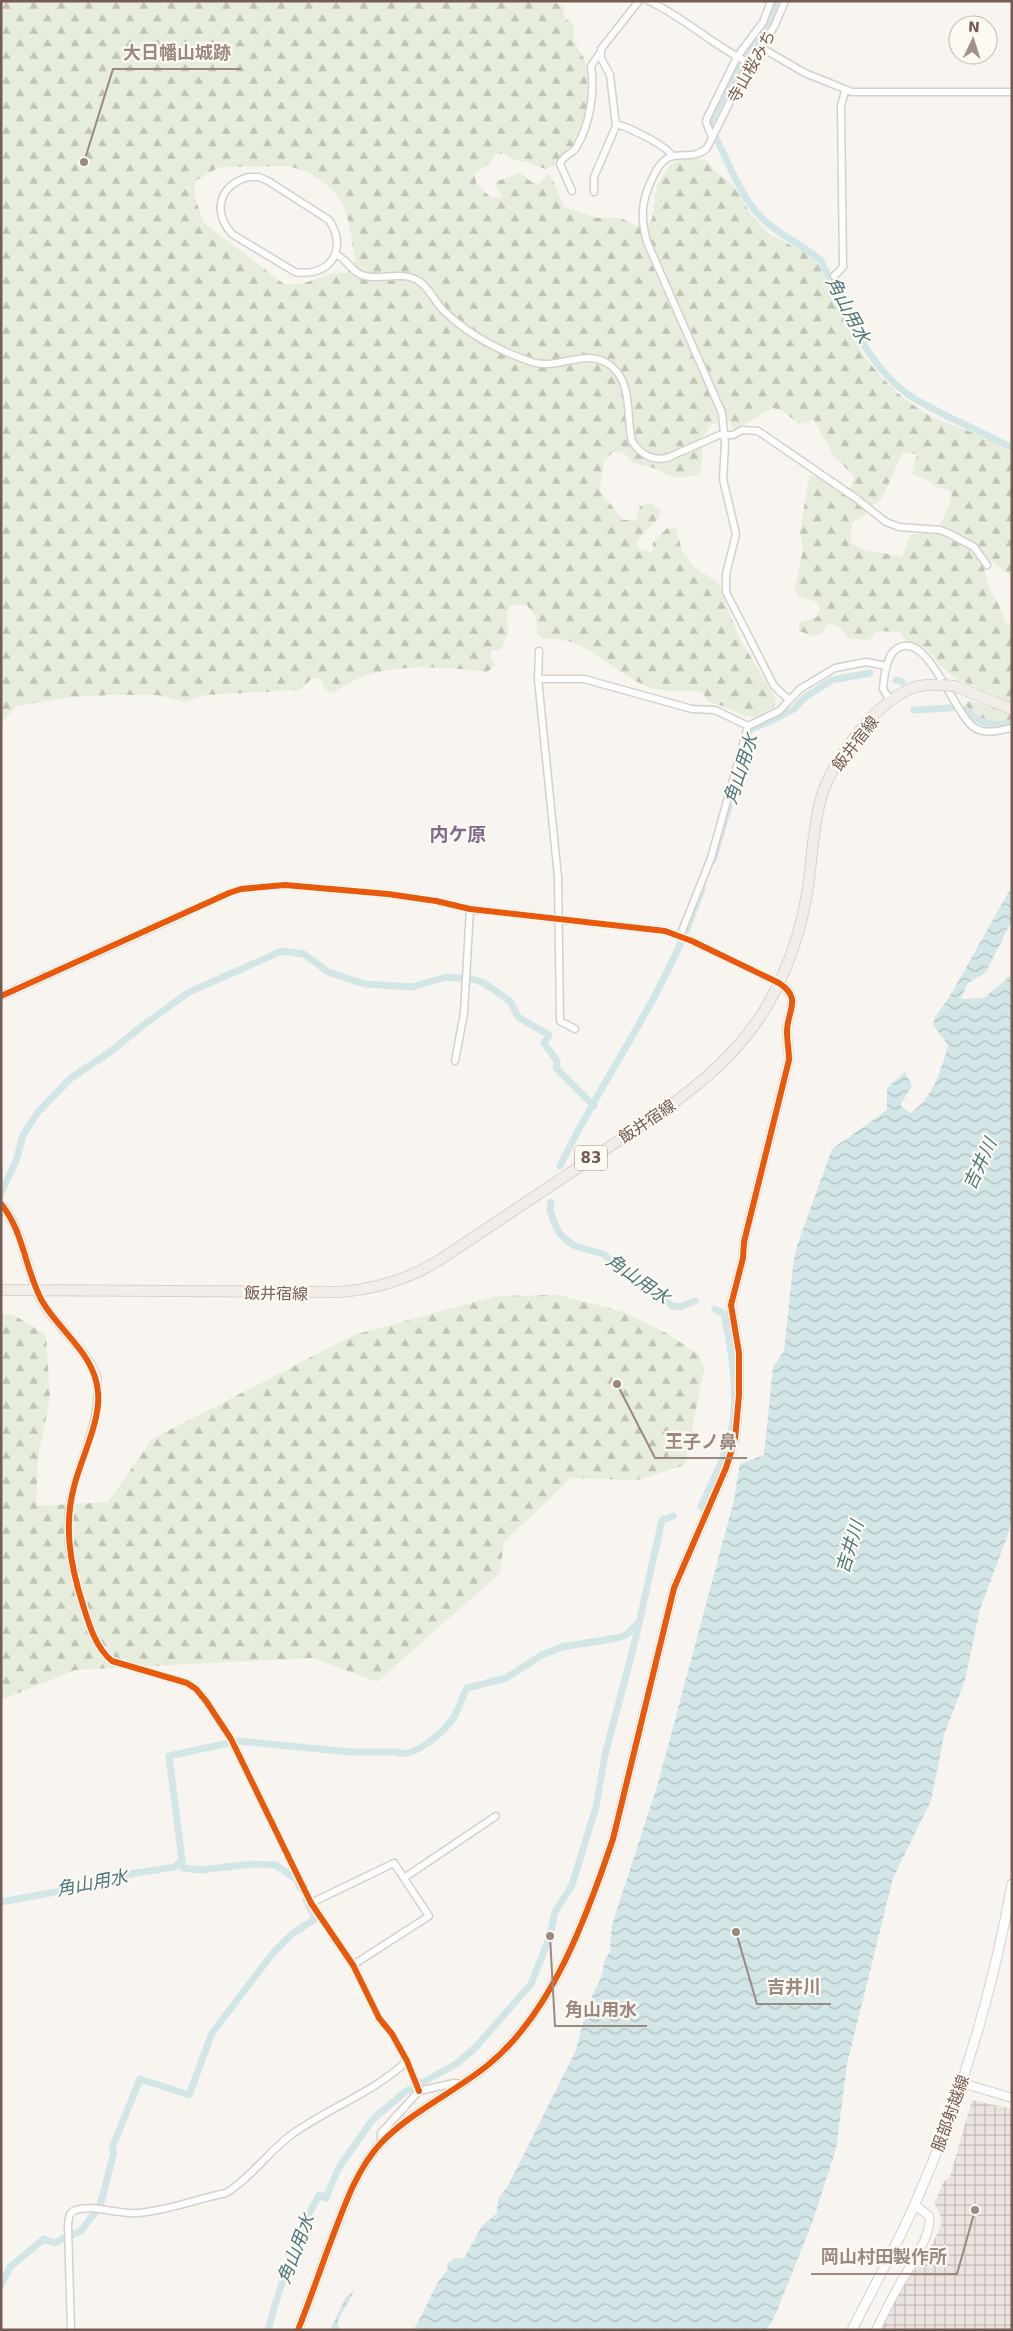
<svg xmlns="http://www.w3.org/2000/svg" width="1013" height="2331" viewBox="0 0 1013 2331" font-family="'DejaVu Sans','Noto Sans JP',sans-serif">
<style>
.industrial{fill:url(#industrial-grid)}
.forest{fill:url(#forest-firs);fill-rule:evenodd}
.water{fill:url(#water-waves)}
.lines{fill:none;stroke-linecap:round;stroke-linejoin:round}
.canal{stroke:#d3e6e7;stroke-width:7}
.minor-casing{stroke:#d5d0cb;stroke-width:9}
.tertiary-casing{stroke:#d5d0cb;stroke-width:10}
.secondary-casing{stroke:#d8d1cc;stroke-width:11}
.primary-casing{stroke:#d9d1cd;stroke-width:12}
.minor{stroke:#fefdfd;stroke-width:6}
.tertiary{stroke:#fefdfd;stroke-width:8}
.secondary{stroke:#fefdfd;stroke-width:9}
.primary{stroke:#f2ede8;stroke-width:10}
.primary-bridge-casing{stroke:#d9d1cd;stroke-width:12;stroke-linecap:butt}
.primary-bridge{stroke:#f2ede8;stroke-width:10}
.cycleway-casing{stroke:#fdf9f3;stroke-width:9}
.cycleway{stroke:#e8590c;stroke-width:6}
.labels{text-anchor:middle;stroke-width:4.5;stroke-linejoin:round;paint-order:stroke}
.shield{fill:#fdf9f3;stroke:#9d8b82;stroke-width:1}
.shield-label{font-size:15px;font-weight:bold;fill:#745c52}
.street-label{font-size:16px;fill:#745c52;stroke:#fdf9f3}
.water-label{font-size:18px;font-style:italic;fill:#4b787d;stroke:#fdf9f3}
.quarter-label{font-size:19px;font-weight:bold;fill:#806a8e;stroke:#fdf9f3}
.leader{fill:none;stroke:#9b8981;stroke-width:2}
.callout-dot{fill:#9b8981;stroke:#fdf9f3;stroke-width:2}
.callout-label{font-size:18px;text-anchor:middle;font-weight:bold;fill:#9b8981;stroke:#fdf9f3;stroke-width:4.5;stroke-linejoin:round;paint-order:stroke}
</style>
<defs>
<pattern id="industrial-grid" width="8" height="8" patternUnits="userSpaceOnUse" patternTransform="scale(1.25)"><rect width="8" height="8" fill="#eae3df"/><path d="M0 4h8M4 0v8" fill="none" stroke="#c2bbb7"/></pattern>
<pattern id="forest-firs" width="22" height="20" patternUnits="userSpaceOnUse" patternTransform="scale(1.25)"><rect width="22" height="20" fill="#e7eddc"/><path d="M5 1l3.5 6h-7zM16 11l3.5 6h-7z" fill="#c0c3b5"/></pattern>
<pattern id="water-waves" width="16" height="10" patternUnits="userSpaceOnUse" patternTransform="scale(1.25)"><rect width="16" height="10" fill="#d3e6e7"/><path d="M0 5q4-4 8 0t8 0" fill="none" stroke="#b0bebe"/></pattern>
</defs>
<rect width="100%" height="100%" fill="#f8f4f0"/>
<path class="industrial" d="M 972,2100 L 1012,2109 L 1012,2330 L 881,2330 L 898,2295 L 935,2239 L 941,2225 L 941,2217 L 935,2203 L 943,2182 L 950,2177 Z"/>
<path class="forest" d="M 1,1 L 553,1 L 563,7 L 565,18 L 574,25 C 575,30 574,37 575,41 C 577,49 583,54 585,62 C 590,90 588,124 572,148 C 567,155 559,158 553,167 L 545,169 L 527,162 L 514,160 L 504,153 L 496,154 L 489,164 L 475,173 L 476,183 L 490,197 L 500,199 L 502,195 L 495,186 L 495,182 L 520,173 L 530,181 L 538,184 L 550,174 L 564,207 L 597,218 L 621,218 L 636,226 L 648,224 L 652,219 L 657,186 L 669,166 L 680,159 L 701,159 L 709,163 L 717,174 L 733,184 L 750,213 L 768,233 L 811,256 L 818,264 C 832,289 841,316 854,340 C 869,366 894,393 919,409 C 947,427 984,432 1012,454 L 1012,577 L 990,560 L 983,565 L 991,592 L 998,602 L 1005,622 L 1012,626 L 1012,720 C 992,725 978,719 965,706 L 968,700 L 1005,712 L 1008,701 L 955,678 L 945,670 L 925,648 L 906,641 L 900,632 L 877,631 L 869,640 L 847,638 C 841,628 839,623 826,625 L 822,634 L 813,636 L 799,631 L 799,623 L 817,617 L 820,609 L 817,602 L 799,597 L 795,589 L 803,550 L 800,532 L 809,476 L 819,477 L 841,492 L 849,490 L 855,477 L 834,456 L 814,420 L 799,424 L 781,410 L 772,408 L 737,429 L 733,429 L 730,421 L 712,424 L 702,438 L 702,461 L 699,475 L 675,478 L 654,468 L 633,463 L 624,453 L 613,452 L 604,461 L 600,491 L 623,520 L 636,520 L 640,506 L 651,503 L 661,511 L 657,520 L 636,541 L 639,549 L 652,552 L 653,543 L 668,527 L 676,528 L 682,551 L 694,567 L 716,581 L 722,590 L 728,610 L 741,641 L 776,699 L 774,707 L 758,717 L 744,716 L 726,707 L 709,702 L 702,692 C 684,689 666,693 649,687 C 611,673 586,634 543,639 L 538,634 L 535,616 L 527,605 L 511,606 L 507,611 L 508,632 L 501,650 L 492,650 L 490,655 L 496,665 L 487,672 C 447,667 402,663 363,677 C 352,680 342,688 332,693 L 325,689 L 320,678 L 312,678 L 300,690 L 205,695 L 184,702 L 157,695 L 111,695 L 71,697 L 16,706 L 1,724 ZM 286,166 C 310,170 336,186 345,211 C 351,226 351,244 356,260 L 347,273 C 323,271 308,288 284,284 L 204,223 L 194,195 L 195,181 L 220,167 ZM 903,452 L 917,454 L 912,474 L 932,482 L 934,486 L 950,491 L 952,495 L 944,518 L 933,532 L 910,535 L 903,556 L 867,551 L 850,542 L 853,522 L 866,514 L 866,509 L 871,505 L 876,504 L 882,498 Z
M 559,1295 L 624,1312 L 666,1333 L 699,1355 L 704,1369 L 685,1465 L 637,1480 L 571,1478 L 504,1542 L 500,1573 L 377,1682 L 313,1658 L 75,1670 L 1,1700 L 1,1314 L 12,1314 L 46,1335 L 50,1399 L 38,1457 L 36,1506 L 108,1502 L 152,1439 L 354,1335 L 496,1296 Z"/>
<path class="water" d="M 1012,886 L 1012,920 L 986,972 L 967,984 L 961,999 L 984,998 L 1012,974 L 1012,1517 L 1007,1537 L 980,1609 L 965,1680 L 944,1735 L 931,1801 L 893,1878 L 847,2064 L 836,2149 L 812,2223 L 774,2318 L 766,2330 L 413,2330 C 425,2313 434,2283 447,2271 L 448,2263 L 454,2259 L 464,2258 L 482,2226 L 497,2213 L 498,2199 L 509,2184 L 576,2050 L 588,2004 L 601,1978 L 605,1959 L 610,1952 L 612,1925 L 658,1783 L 734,1500 L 740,1464 L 764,1455 L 773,1367 L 784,1351 L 794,1258 L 798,1243 L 832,1149 L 887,1110 L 887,1088 L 905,1072 L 912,1086 L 900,1105 L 910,1113 C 933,1100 941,1069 948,1045 L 933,1025 L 935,1017 L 950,996 Z
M 355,2290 L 338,2320 L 339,2330 L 330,2330 L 346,2297 Z"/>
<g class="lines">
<path class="canal" d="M 712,129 L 710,123 L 743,57 L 767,23 L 776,1
M 716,138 C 730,165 742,201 765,221 C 782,237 804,245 821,261 C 846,309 867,371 917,400 C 947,418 981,431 1012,448
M 896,680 L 902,682
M 965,709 C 978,724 993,727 1012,723
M 914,710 L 951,708
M 747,737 L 751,729 L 771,721 L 794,709 L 804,698 L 832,680 L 870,673
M 713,860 L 729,806
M 685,934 L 702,889
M 560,1166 C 597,1089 647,1020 681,942
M 1,1193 L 16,1161 L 23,1135 L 38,1112 L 71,1078 L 110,1052 L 142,1026 L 189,992 L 282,951 L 304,954 L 328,972 L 365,984 L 412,987 L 446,977 L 472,979 L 484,983 L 510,1001 L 518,1017 L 549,1035 L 544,1043 L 557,1061 L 556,1068 L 594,1106
M 551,1202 L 550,1210 L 555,1224 L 560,1234 L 566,1240 L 575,1246 L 603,1254 L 672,1306 L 680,1307 L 695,1301
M 701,1507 C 711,1483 726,1457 731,1432 C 739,1394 732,1352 724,1314 L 715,1309
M 300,1888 L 297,1880 L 276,1865 L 252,1864 L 201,1870 L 183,1868 L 169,1756 L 238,1741 L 350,1752 L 396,1752 C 413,1760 445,1731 454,1717 C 459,1708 462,1697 467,1688 L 506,1678 L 542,1655 L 562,1647 L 617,1638 L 626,1635 L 638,1623
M 1,1902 L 99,1884 L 129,1874 L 175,1867 L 181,1861
M 1,2285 L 10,2267 L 44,2239 L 54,2243 L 81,2231 L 100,2206 L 114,2152 L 112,2148 L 140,2079 L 189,2095 L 212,2033 L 273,1953 L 292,1934 L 315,1919 L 306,1900
M 268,2330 C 281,2283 295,2238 319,2195 L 326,2198 L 338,2169 L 373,2119 L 405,2092 L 456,2064 L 475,2048 L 531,1984 L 550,1936 L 555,1912 L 572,1885 L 596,1807 L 605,1755 L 635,1641 L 662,1520 L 673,1516"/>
<defs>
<path id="minor" d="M 649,1 C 685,18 714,46 749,63
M 785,1 L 774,27 L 749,63 L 707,148 C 695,159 684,153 670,157 C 656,162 643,197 643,211 C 642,222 644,231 647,242 L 722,413 L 725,445 L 723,479 L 736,534 L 726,574 L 726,592 L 774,686 L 789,700
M 760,47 L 805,73 L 852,92 L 1012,92
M 616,124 C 628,127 668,146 672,156
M 712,137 L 706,122 L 707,118 L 737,57 L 763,22 L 771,1
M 248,177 L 259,177 L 268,181 L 329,220 C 349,250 329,278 295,272 L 232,234 C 212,211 219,186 248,177 Z
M 572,191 L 560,164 C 563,155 571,155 576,148 C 590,124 595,93 591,66 L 600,53
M 594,192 L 594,177 L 616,126 L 610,75 L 601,58 L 601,49 L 639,1
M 335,254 C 348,259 351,273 365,276 C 383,280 404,270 420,282 C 430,289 435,302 444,311 C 469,335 499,351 532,362 C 559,371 586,346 611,366 C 633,383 626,417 632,441 C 640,454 652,461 667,458 L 719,435 L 733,435 L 742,430 L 758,431 L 857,499 L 886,522 L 899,527 L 940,530 L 950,534 L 974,547 L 987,565
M 834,276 L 843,267 L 841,106 L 845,91
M 538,679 L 539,651
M 890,700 L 883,689 C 884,677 886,654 898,648 C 928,630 955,717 975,728 C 986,735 1000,730 1012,728
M 748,726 L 779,711 L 800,689 L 835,668 L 866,662 L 887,666
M 181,915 L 229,893 L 241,889 L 285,885 L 388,894 L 436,901 L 470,909 L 665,931 L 692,941 L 779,983
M 575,1029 L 560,1021 L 558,877 L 538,679 L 584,679 L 692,709 L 715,710 L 748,726 L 711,858 L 680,936
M 455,1061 L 464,1013 L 470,909
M 97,1378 C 102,1428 74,1465 69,1511 C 65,1542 73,1575 83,1605 C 89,1625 96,1648 112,1661 L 187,1683 L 196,1689 L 206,1701 L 231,1739 L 311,1903 L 353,1965 L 379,2018 L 392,2034 L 407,2061 L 419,2091
M 404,1878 L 496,1816
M 311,1903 L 394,1863 L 429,1916 L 353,1965
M 381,2143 L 381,2133 L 419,2091 L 454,2083 L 463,2084
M 71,2330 L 68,2226 C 69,2219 68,2212 76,2210 C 92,2204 120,2215 138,2213 C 166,2211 197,2199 226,2193 C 251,2178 268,2152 291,2135 C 328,2108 373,2093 407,2061"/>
<path id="tertiary" d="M 1,996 L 181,915
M 1,1204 C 24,1231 25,1269 41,1300 C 57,1328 86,1348 97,1378
M 962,2083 L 1012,2098
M 298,2330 C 310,2300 320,2270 331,2241 C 344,2207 356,2170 381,2143 C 408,2114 456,2091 488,2065 C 552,2013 587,1916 613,1839 L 674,1588 L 726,1468 L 735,1439 L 739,1395 L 739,1353 L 731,1305 L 743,1258 L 744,1242 L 789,1060 C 789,1050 787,1041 787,1032 C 787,1010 803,999 779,983
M 876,2330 C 883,2316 890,2301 898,2287 C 907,2269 933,2236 929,2216 L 915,2205"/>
<path id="secondary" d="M 852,2330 C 873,2288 896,2247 915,2204 C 960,2102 992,1994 1012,1884"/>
<path id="primary" d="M 955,686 L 1012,709
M 1,1290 L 340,1292 C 376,1289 407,1280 438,1261 C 489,1227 540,1193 591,1159 C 660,1112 737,1069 775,991 C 790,962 800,931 806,899 C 812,867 812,833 820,802 C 829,766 869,711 902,693 C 914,685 927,684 941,685"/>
</defs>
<use href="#minor" class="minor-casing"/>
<use href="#tertiary" class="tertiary-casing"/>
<use href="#secondary" class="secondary-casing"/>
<use href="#primary" class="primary-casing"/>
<use href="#minor" class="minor"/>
<use href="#tertiary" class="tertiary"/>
<use href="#secondary" class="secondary"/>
<use href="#primary" class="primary"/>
<defs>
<path id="primary-bridge" d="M 941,685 L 955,686"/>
</defs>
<use href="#primary-bridge" class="primary-bridge-casing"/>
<use href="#primary-bridge" class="primary-bridge"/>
<defs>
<path id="cycleway" d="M 1,996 L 229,893 L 241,889 L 285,885 L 388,894 L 436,901 L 470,909 L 665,931 L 692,941 L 779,983 C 803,999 787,1010 787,1032 C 787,1041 789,1050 789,1060 L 744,1242 L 743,1258 L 731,1305 L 739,1353 L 739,1395 L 735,1439 L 726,1468 L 674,1588 L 613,1839 C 587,1916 552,2013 488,2065 C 456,2091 408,2114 381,2143 C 356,2170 344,2207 331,2241 C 320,2270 310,2300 298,2330
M 1,1204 C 24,1232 25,1270 42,1301 C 60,1332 95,1354 98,1392 C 101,1419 82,1457 75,1483 C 63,1524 70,1565 83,1605 C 89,1625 96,1648 112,1661 L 187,1683 L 196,1689 L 206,1701 L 231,1739 L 311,1903 L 353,1965 L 379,2018 L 392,2034 L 407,2061 L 419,2091"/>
</defs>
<use href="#cycleway" class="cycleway-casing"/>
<use href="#cycleway" class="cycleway"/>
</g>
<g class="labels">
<rect class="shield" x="575" y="1145.5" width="32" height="25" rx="4"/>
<g class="shield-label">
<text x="591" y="1163">83</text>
</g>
<g class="street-label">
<text transform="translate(751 66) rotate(-61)" y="6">寺山桜みち</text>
<text transform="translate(855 743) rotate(-52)" y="6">飯井宿線</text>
<text transform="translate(647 1121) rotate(-34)" y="6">飯井宿線</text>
<text transform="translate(276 1293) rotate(1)" y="6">飯井宿線</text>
<text transform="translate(950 2113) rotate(-70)" y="6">服部射越線</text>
</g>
<g class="water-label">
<text transform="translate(848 310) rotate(62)" y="6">角山用水</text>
<text transform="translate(741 769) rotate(-72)" y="6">角山用水</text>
<text transform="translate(980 1164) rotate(-65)" y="6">吉井川</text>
<text transform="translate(638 1279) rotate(35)" y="6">角山用水</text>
<text transform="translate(850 1547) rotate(-73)" y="6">吉井川</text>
<text transform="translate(92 1883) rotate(-11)" y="6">角山用水</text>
<text transform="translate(296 2249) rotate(-69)" y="6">角山用水</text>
</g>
<g class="quarter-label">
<text x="458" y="841">内ケ原</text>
</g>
</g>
<path class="leader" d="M84 162L113 69H241M617 1384L655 1458H747M736 1932L757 2004H831M550 1936L555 2026H647M975 2210L957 2274H811"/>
<g class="callout-dot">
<circle cx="84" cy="162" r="5"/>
<circle cx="617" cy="1384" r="5"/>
<circle cx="736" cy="1932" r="5"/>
<circle cx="550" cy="1936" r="5"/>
<circle cx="975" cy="2210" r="5"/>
</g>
<g class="callout-label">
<text x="177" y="59">大日幡山城跡</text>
<text x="701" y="1448">王子ノ鼻</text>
<text x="794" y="1993">吉井川</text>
<text x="601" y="2016">角山用水</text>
<text x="884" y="2263">岡山村田製作所</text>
</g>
<rect width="1013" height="2331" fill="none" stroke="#745c52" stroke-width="5"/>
<g transform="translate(973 40) rotate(4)"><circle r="24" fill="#fdf9f3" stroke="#c6bab3"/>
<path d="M0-4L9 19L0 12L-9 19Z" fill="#a29189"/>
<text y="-8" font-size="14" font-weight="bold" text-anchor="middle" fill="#745c52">N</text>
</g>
</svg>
